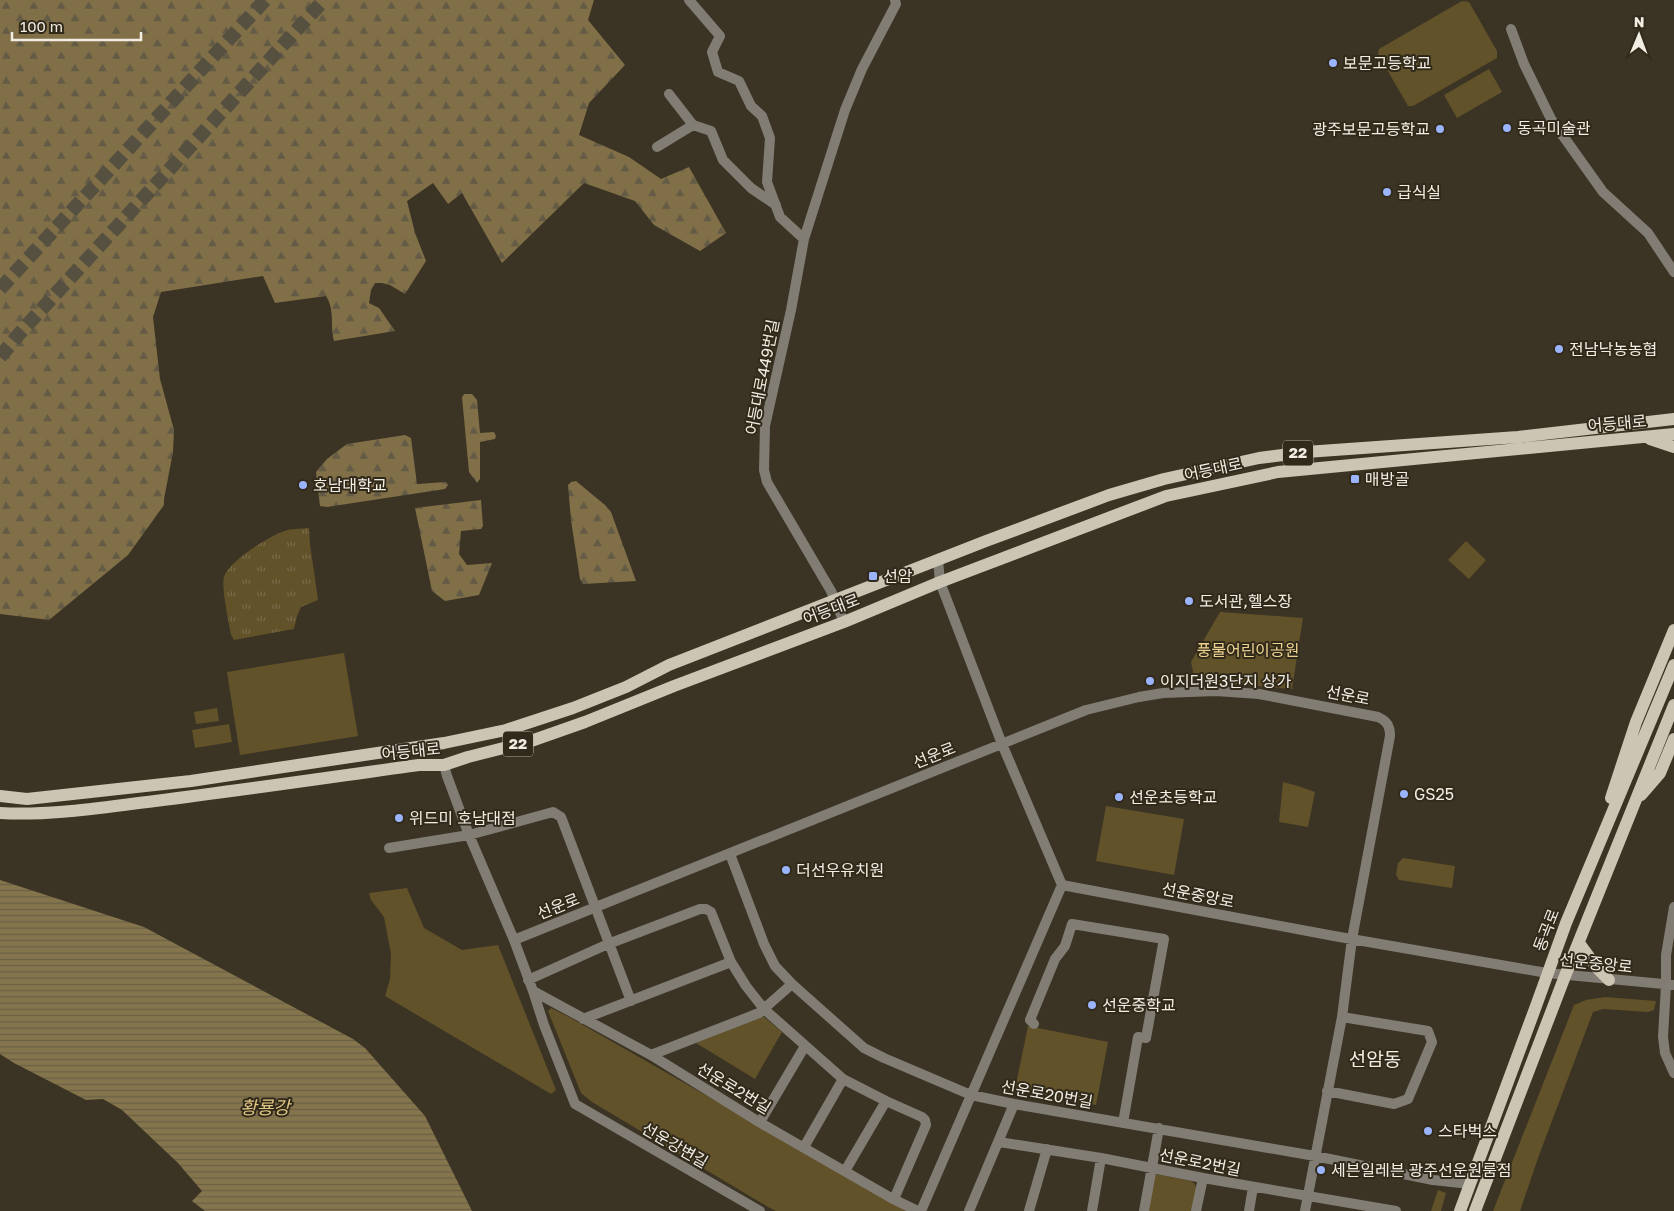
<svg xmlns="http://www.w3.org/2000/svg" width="1674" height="1211" viewBox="0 0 1674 1211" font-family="'Golos Text','Noto Sans KR',sans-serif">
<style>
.grass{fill:url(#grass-tufts)}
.forest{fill:url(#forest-firs)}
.green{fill:#62522a}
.water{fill:url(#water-rules)}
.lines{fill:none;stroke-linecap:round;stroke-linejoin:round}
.highway-tunnel{stroke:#565041;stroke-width:14;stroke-dasharray:14 7;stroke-linecap:butt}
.minor{stroke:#817d75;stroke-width:10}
.major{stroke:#ccc5b4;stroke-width:12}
.poi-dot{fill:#9ab5fd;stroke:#312a1b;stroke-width:2}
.labels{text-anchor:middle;stroke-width:4;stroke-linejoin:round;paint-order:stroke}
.shield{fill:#312a1b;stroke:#b8b2a7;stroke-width:1}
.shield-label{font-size:15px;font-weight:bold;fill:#f2ede3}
.poi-label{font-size:16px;fill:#f2ede3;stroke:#312a1b;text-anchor:start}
.street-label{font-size:16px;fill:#f2ede3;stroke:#312a1b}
.park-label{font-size:16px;fill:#edd28f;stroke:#312a1b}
.water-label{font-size:18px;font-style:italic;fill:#e1c784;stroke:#312a1b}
.quarter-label{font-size:19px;fill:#f2ede3;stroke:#312a1b}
</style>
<defs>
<pattern id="grass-tufts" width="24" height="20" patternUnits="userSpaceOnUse" patternTransform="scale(1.25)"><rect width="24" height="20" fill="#62522a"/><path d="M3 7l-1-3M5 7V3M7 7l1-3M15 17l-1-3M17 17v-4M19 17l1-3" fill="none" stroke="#796b49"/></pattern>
<pattern id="forest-firs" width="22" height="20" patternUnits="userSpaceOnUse" patternTransform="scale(1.25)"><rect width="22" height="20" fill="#806f47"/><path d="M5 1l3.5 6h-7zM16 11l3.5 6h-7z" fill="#645b46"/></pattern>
<pattern id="water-rules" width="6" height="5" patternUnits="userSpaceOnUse" patternTransform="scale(1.25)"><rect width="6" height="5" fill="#85754c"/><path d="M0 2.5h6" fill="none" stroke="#6a6048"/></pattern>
</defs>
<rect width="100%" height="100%" fill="#3b3424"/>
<path class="grass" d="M 309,528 L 310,544 L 318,600 L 301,607 L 297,616 L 294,629 L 234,640 L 231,635 C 229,623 221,587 224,577 C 229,561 268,537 282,532 C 290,528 301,529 309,528 Z"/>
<path class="forest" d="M 0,0 L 594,0 L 588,20 L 625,65 L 589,103 L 579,135 L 629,157 L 661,179 L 689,167 L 726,233 L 700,251 L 654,225 L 635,201 L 584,183 L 502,263 L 462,193 L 448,204 L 433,183 L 407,201 L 415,233 L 426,261 L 405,294 L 390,285 L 382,283 L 375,283 L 371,290 L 369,303 L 379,308 L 395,331 L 334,341 C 330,326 335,310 326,296 L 275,303 L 263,276 L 161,292 L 153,317 L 160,379 L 174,430 L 173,452 L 164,499 L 164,505 L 128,555 L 49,620 L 0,614 Z
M 464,394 L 472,394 L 477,400 L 480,433 L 494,432 L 496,436 L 495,439 L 480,442 L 480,479 L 477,483 L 469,472 L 462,397 Z
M 405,435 L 411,438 L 417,484 L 446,482 L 448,485 L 445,489 L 327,507 L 320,506 L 316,472 L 327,459 L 347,444 Z
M 576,481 L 605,505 L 611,512 L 636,581 L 583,584 L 580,579 L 571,520 L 568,485 L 571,482 Z
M 481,500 L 483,526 L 481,529 L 461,531 L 459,554 L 467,565 L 492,563 L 479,595 L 445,601 L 432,591 L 415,508 Z"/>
<path class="green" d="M 1462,1 L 1469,2 L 1497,51 L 1497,58 L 1413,106 L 1408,106 L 1378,54 L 1379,49 Z
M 1489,69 L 1502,92 L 1457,118 L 1444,95 Z
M 1466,541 L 1486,560 L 1469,579 L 1448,560 Z
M 1220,612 L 1303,618 L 1292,689 L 1195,681 L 1191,662 Z
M 344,653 L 358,736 L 240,755 L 227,672 Z
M 217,708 L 219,721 L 196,724 L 194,712 Z
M 229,724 L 232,742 L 195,748 L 192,730 Z
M 1283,782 L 1298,786 L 1315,792 L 1308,827 L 1279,822 Z
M 1106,806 L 1184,819 L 1174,875 L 1096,861 Z
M 1403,858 L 1455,866 L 1452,888 L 1399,880 L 1396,875 L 1398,863 Z
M 407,888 L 424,928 L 462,950 L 498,945 L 556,1090 L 551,1094 L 385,996 L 390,979 L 391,954 L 384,917 L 371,900 L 369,893 Z
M 1605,997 L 1656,1001 L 1654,1010 L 1648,1012 L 1603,1009 L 1593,1012 L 1538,1158 L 1520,1211 L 1493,1211 L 1574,1005 L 1586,1000 Z
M 551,1008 L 569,1017 L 908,1211 L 776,1211 L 770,1208 L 592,1102 L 581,1093 L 548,1011 Z
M 763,1016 L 782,1032 L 755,1079 L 696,1043 Z
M 1028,1026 L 1108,1042 L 1096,1105 L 1015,1089 Z
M 1155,1174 L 1191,1181 L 1195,1184 L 1197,1192 L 1193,1211 L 1148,1211 Z
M 1438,1190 L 1446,1193 L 1441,1211 L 1431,1211 Z"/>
<path class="water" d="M 0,880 L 144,927 L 353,1039 L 365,1048 L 425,1116 L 472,1211 L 205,1211 L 192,1201 L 202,1191 L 178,1163 L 122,1110 L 103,1099 L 86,1100 L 14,1063 L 0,1054 Z"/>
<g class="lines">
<path class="highway-tunnel" d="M 0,289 L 265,0
M 0,357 L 19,334 L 324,0"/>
<path class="minor" d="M 689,0 L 720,36 L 712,52 L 718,72 L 739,81 L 751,106 L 762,116 L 770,138 L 767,182 L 780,217 L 804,239
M 1511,29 L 1524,64 L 1551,119 L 1603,192 L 1648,233 L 1674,272
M 669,94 L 693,125 L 711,131 L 723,160 L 751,188 L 776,205
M 657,147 L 693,125
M 938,560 L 940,582 L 1002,744 L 1062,885 L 1334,936 L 1547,973 L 1674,985
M 844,622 L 831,591 L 767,482 L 764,470 L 765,426 L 791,310 L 804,239 L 845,110 L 862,69 L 896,4 L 895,0
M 444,765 L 447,776 L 469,835 L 514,940 L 533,991 L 544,1025 L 575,1104 L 760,1211
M 389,848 L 469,835 L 553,812 L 561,817 L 631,1001
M 730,854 L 764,944 L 775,966 L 792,984 L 864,1048 L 884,1058 L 971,1095 L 1014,1104 L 1315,1156 L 1433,1180 L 1470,1184
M 1674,907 L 1666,955 L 1666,985 L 1663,1037 L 1665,1053 L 1674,1073
M 514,940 L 1086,710 L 1139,697 L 1163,693 L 1216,691 L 1259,694 L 1378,717 C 1387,721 1390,726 1390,736 L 1352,939 L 1342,1017 L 1305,1211
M 528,980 L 608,944 L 700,909 L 706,909 L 711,912 L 731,962 L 746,986 L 764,1009 L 843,1079 L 886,1101 L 922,1117 L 925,1120 L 926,1125 L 894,1199
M 533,991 L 651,1055 L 759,1122 L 893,1199 L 918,1211
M 583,1019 L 731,962
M 1034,1024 L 1030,1020 L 1055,959 L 1065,946 L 1072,924 L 1164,939 L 1146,1038 L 1138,1037 L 1123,1123
M 651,1055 L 759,1013 L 792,984
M 1327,1091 L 1394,1104 L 1408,1099 L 1432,1042 L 1428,1031 L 1342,1017
M 760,1122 L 805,1046
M 999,1142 L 1101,1158 L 1203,1178 L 1396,1211
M 804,1147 L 843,1079
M 845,1171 L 886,1101
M 921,1211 L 1062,885
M 969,1211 L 1014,1104
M 1029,1211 L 1047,1149
M 1092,1211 L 1101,1158
M 1144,1211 L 1159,1128
M 1196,1211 L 1203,1178
M 1249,1211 L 1253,1187"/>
<path class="major" d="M 1650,439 L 1674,447
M 1641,795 L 1660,773 L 1674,739
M 0,796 L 27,799 L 191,781 L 444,743 L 506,730 L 573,708 L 626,687 L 669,665 L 986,541 L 1109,495 L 1164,479 L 1259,458 L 1306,452 L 1518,437 L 1674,419
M 1611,798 L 1636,722 L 1674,630
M 0,813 C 52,816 104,807 155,801 C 243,790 331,777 419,765 L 444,765 L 468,757 L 531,741 L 585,722 L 674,686 L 844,622 L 940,582 L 1166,496 L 1278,472 L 1674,434
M 1579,943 L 1598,969 L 1609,980
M 1460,1211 L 1536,1006 L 1566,923 L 1674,665
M 1475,1211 L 1565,976 L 1674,705"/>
</g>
<g class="poi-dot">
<circle cx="1333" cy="63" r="5"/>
<circle cx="1507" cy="128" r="5"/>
<circle cx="1440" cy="129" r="5"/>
<circle cx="1387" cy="192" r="5"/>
<circle cx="1559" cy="349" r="5"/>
<rect x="1350" y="474" width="10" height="10" rx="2.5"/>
<circle cx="303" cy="485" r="5"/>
<rect x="868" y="571" width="10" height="10" rx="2.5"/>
<circle cx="1189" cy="601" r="5"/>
<circle cx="1150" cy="681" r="5"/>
<circle cx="1404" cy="794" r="5"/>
<circle cx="1119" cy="797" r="5"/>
<circle cx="399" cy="818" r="5"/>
<circle cx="786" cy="870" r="5"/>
<circle cx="1092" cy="1005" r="5"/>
<circle cx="1428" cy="1131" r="5"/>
<circle cx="1321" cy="1170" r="5"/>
</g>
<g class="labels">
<g class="shield">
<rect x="1283" y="440.5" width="30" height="25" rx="4"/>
<rect x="503" y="731.5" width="30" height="25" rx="4"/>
</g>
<g class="shield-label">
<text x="1298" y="458">22</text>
<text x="518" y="749">22</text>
</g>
<g class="poi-label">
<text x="1343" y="69">보문고등학교</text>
<text x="1517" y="134">동곡미술관</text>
<text x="1430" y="135" text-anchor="end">광주보문고등학교</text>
<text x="1397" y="198">급식실</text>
<text x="1569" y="355">전남낙농농협</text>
<text x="1365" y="485">매방골</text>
<text x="313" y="491">호남대학교</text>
<text x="883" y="582">선암</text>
<text x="1199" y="607">도서관,헬스장</text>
<text x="1160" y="687">이지더원3단지 상가</text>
<text x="1414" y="800">GS25</text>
<text x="1129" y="803">선운초등학교</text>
<text x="409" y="824">위드미 호남대점</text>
<text x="796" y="876">더선우유치원</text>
<text x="1102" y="1011">선운중학교</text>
<text x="1438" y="1137">스타벅스</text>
<text x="1331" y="1176">세븐일레븐 광주선운원룸점</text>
</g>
<g class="street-label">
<text transform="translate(762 377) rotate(-79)" y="6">어등대로449번길</text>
<text transform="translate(1617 423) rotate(-5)" y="6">어등대로</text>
<text transform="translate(1213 469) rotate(-12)" y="6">어등대로</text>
<text transform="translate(831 609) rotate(-21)" y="6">어등대로</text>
<text transform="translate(1348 695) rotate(11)" y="6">선운로</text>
<text transform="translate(411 751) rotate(-6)" y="6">어등대로</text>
<text transform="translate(934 755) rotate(-22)" y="6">선운로</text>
<text transform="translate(1198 895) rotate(11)" y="6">선운중앙로</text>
<text transform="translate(558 906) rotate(-22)" y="6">선운로</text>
<text transform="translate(1546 930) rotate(-69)" y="6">동곡로</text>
<text transform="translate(1596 963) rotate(6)" y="6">선운중앙로</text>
<text transform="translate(734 1088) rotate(31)" y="6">선운로2번길</text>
<text transform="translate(1047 1094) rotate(10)" y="6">선운로20번길</text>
<text transform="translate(675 1145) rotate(30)" y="6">선운강변길</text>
<text transform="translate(1200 1162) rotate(11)" y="6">선운로2번길</text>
</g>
<g class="park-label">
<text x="1248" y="656">풍물어린이공원</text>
</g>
<g class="water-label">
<text x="265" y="1114">황룡강</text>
</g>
<g class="quarter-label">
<text x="1375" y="1066">선암동</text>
</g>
</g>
<g transform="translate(1639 35) rotate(1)" stroke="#312a1b" stroke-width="4" paint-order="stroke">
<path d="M0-4L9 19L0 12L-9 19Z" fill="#f2ede3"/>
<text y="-8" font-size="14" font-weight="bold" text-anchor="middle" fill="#f2ede3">N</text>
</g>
<path d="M12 32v8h129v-8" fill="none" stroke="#f2ede3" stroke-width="2.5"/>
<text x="20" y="32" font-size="15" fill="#f2ede3" stroke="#312a1b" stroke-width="4" paint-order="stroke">100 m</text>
</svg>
